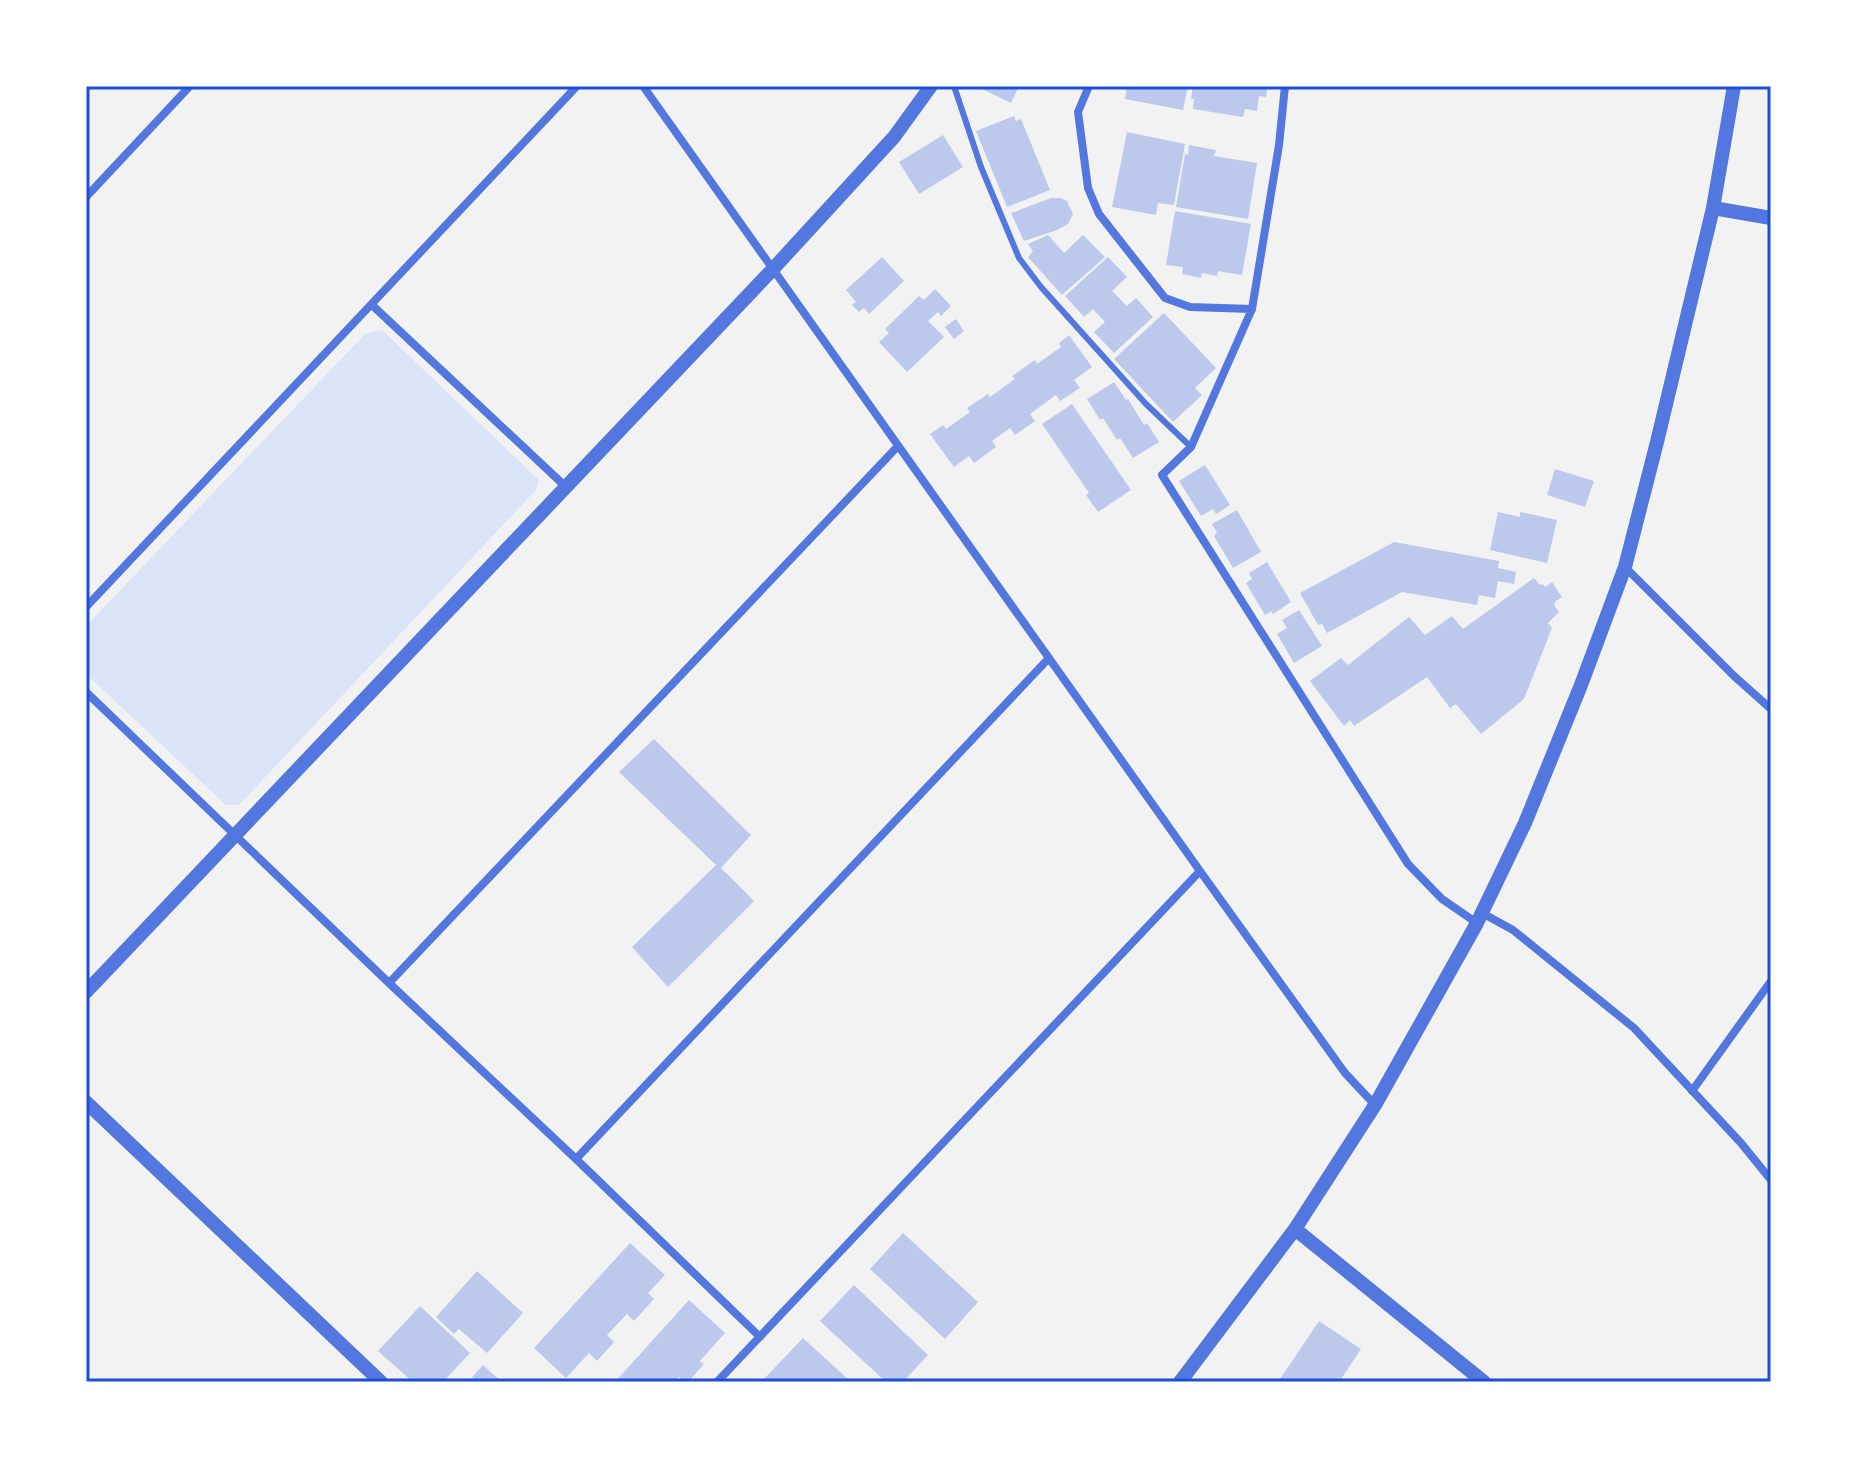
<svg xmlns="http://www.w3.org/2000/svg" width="1857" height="1468" viewBox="0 0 1857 1468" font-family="'DM Sans',sans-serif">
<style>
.green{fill:#dbe4f7}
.building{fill:#bdc9ec}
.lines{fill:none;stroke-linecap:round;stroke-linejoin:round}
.service{stroke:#5277de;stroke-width:6}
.minor{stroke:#5277de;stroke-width:8}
.tertiary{stroke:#5277de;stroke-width:14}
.neatline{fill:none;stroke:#1d4ed8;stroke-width:3}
</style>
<rect width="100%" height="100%" fill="#f2f2f2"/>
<path class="green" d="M 382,330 L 539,480 L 536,490 L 239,805 L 226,805 L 86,674 L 86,626 L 366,333 Z"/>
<path class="building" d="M 983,86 L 1019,86 L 1011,103 L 982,89 Z
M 1127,86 L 1188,86 L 1183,110 L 1125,99 Z
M 1193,86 L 1268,86 L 1266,97 L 1259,96 L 1257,111 L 1245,109 L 1243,117 L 1193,109 L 1194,99 L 1191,99 Z
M 1014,116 L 1016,121 L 1021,119 L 1050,190 L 1007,207 L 976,131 Z
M 1127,132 L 1185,144 L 1174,205 L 1158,203 L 1156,215 L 1112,207 Z
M 943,135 L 963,167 L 919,194 L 899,162 Z
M 1189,145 L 1216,150 L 1214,156 L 1257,163 L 1248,219 L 1176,207 L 1185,154 L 1188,155 Z
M 1051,198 L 1060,198 L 1067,201 L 1073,214 L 1068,224 L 1057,230 L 1024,241 L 1011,213 Z
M 1175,211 L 1251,224 L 1242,275 L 1218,271 L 1217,276 L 1202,273 L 1201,278 L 1182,274 L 1183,267 L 1166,265 Z
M 1048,235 L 1064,253 L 1083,235 L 1105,257 L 1062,295 L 1028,257 L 1033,251 L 1028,244 Z
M 882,257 L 904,281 L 869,314 L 864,308 L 859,312 L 852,305 L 856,302 L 846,290 Z
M 1108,257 L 1127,277 L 1112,291 L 1127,306 L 1136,298 L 1153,317 L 1114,353 L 1094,332 L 1105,322 L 1093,309 L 1084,317 L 1065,296 Z
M 935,289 L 951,306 L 941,316 L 938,312 L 928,321 L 944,337 L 907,372 L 879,342 L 889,333 L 885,329 L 919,296 L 924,300 Z
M 1164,313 L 1216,368 L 1195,388 L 1202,395 L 1173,422 L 1114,359 Z
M 956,319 L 964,331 L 954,339 L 945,327 Z
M 1069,335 L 1092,367 L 1074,380 L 1080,388 L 1060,401 L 1056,395 L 1030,414 L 1035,421 L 1015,435 L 1010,428 L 992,441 L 996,447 L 974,463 L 969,456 L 954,467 L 930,434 L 943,425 L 946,429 L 970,412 L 967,408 L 988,394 L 990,397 L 1015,379 L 1012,376 L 1035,360 L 1037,364 L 1061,347 L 1059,343 Z
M 1114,382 L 1126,400 L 1128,399 L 1144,425 L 1147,423 L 1159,442 L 1133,458 L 1120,438 L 1117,440 L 1103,418 L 1100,420 L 1087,399 Z
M 1072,404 L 1131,490 L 1098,512 L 1086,495 L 1089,493 L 1042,424 Z
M 1205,465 L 1230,505 L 1216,514 L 1213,509 L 1201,516 L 1179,481 Z
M 1555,469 L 1594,481 L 1585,507 L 1547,495 Z
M 1237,510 L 1261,552 L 1233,568 L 1214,536 L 1217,533 L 1212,524 Z
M 1498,512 L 1520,517 L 1520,512 L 1557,520 L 1547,563 L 1490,550 Z
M 1394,542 L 1499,561 L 1498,568 L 1516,572 L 1514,584 L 1498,581 L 1495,598 L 1479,595 L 1477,605 L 1402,592 L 1327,633 L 1322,624 L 1318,625 L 1300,593 Z
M 1267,562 L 1291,602 L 1273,614 L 1271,611 L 1265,615 L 1246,583 L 1252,579 L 1249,573 Z
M 1534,578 L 1540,585 L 1543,584 L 1545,587 L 1552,582 L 1562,597 L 1556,601 L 1554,605 L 1559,612 L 1548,623 L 1552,628 L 1524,699 L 1481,734 L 1456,704 L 1450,708 L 1427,677 L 1354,726 L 1350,720 L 1344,726 L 1310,681 L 1341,658 L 1348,665 L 1409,617 L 1425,635 L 1452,616 L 1463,629 Z
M 1299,610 L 1322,646 L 1294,663 L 1277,634 L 1287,628 L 1282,620 Z
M 654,739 L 751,835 L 721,868 L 754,901 L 668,987 L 632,947 L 716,865 L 619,772 Z
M 903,1233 L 978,1302 L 945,1339 L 870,1269 Z
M 630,1243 L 665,1275 L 648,1293 L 654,1299 L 634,1321 L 627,1314 L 607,1335 L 614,1342 L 597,1361 L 589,1353 L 566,1378 L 534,1348 Z
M 477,1271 L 523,1313 L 487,1353 L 459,1329 L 454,1334 L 436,1317 Z
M 854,1285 L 928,1355 L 903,1382 L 886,1382 L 820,1321 Z
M 689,1300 L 725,1333 L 700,1361 L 704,1364 L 688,1382 L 685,1382 L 679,1377 L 674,1382 L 615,1382 Z
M 420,1306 L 470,1353 L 443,1382 L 413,1382 L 378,1351 Z
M 1319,1321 L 1361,1349 L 1339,1382 L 1278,1382 Z
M 803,1338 L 851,1382 L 761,1382 Z
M 483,1365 L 502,1382 L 468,1382 Z"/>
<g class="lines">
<path class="service" d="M 954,86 L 981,167 L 1019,258 L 1041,287 L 1146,404 L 1191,447"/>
<path class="minor" d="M 643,86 L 1200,871 L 1345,1073 L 1375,1105
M 1089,86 L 1078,112 L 1088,188 L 1099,214 L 1165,298 L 1190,307 L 1252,309
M 1285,86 L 1279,145 L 1252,309 L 1191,447 L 1162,475 L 1408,864 L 1442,899 L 1477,923
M 86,197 L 190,86
M 372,305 L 566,487
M 1625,567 L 1734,676 L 1771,709
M 86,607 L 577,86
M 86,692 L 389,983 L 576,1159 L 760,1337
M 1482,913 L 1513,930 L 1634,1028 L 1741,1143 L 1771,1180
M 389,983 L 898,446
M 1692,1091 L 1771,981
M 576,1159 L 1049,658
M 717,1382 L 1200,871"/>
<path class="tertiary" d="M 1713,208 L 1771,218
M 86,992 L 773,269 L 894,137 L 931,86
M 86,1102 L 381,1382
M 1295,1229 L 1484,1382
M 1180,1382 L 1295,1229 L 1375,1105 L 1477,923 L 1525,823 L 1581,685 L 1625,567 L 1657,442 L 1713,208 L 1734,86"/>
</g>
<rect width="1857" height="1468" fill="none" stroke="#ffffff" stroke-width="176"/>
<rect x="88" y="88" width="1681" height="1292" class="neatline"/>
</svg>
